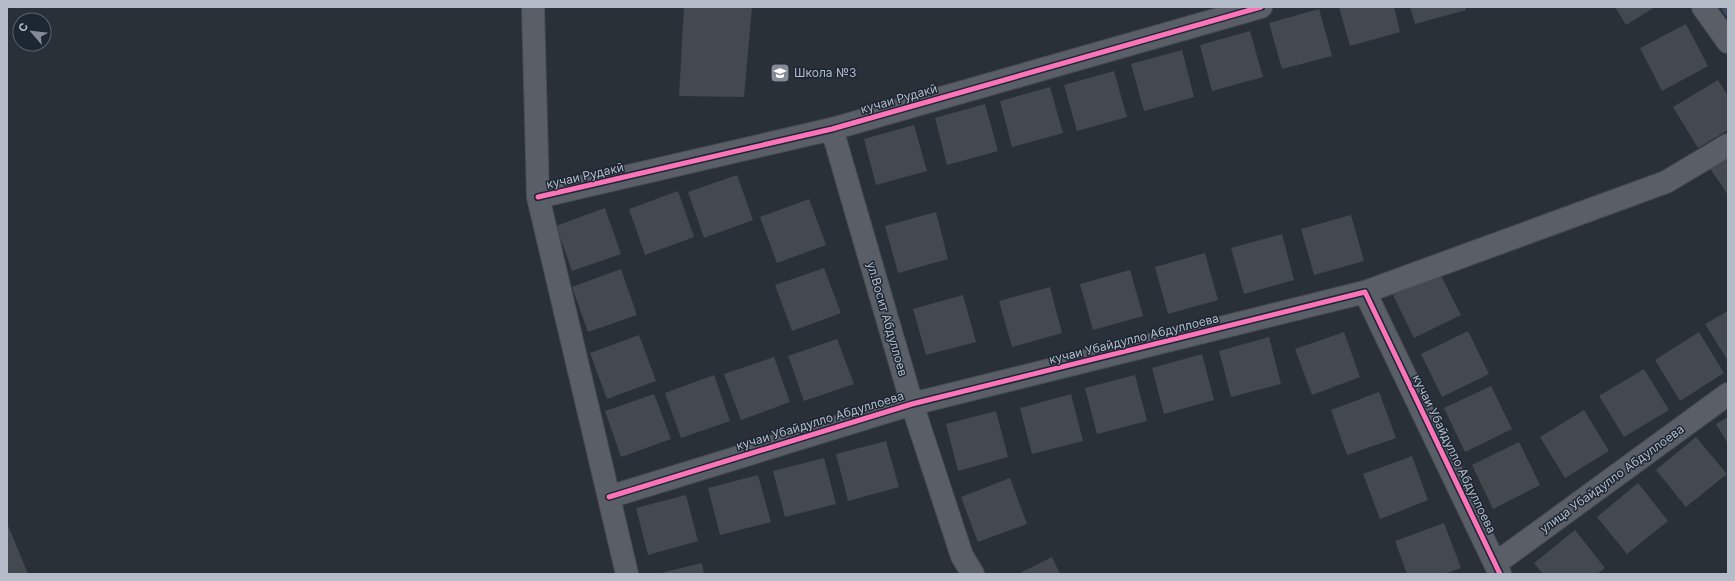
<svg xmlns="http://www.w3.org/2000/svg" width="1735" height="581" viewBox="0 0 1735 581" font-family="Inter,sans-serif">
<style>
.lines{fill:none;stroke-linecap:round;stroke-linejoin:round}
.stream{stroke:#384963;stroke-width:8}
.building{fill:#444950}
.minor-casing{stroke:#484c53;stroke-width:24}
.minor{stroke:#5a5e66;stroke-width:22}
.cycleway-casing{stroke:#1d2633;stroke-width:8}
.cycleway{stroke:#fb73b8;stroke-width:5}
.labels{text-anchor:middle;stroke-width:3;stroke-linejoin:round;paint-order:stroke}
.poi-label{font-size:12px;fill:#b4bcc9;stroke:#1d2633;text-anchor:start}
.street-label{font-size:12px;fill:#b4bcc9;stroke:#1d2633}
</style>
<rect width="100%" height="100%" fill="#2a3038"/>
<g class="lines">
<path class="stream" d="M 1725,7 L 1728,12"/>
</g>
<path class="building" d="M 684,7 L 752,7 L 744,97 L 679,96 Z
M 1339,7 L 1394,7 L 1400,32 L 1350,46 Z
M 1410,7 L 1465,7 L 1466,10 L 1415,24 Z
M 1615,7 L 1655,7 L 1626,25 Z
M 1319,9 L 1332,56 L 1282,69 L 1269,23 Z
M 1686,24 L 1708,66 L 1662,91 L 1640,48 Z
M 1250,31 L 1263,77 L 1212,91 L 1200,45 Z
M 1182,50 L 1194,97 L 1144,111 L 1131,64 Z
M 1114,71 L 1127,117 L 1077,131 L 1064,85 Z
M 1718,80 L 1728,96 L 1728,130 L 1698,148 L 1673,107 Z
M 1050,87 L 1063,133 L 1012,147 L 1000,101 Z
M 985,104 L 998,151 L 947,165 L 935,118 Z
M 914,125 L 927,171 L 876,185 L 864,139 Z
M 1728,155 L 1728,195 L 1709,167 Z
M 737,175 L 753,220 L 704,238 L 688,192 Z
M 678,191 L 694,237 L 645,255 L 629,209 Z
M 809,199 L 826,245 L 777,263 L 760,217 Z
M 605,208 L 621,254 L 572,271 L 556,226 Z
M 936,212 L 948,259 L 898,273 L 885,226 Z
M 1351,215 L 1364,261 L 1314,275 L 1301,229 Z
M 1282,234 L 1294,280 L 1244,294 L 1231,248 Z
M 1205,253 L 1218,300 L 1168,314 L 1155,267 Z
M 824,268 L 841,313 L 792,331 L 775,285 Z
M 621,269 L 637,315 L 588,332 L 572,287 Z
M 1130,270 L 1143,316 L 1093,330 L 1080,284 Z
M 1439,272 L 1461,315 L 1414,338 L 1393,295 Z
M 1050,287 L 1062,333 L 1012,347 L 999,301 Z
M 963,295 L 976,342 L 926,355 L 913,309 Z
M 1728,311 L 1728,361 L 1705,324 Z
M 1468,331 L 1489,374 L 1442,397 L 1421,354 Z
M 1344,332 L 1360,377 L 1312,395 L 1295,349 Z
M 1699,332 L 1724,373 L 1680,401 L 1655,360 Z
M 639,335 L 656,381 L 607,399 L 590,353 Z
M 1269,337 L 1281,384 L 1231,397 L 1219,351 Z
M 837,339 L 854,384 L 804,401 L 788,356 Z
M 1202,354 L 1214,400 L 1164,414 L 1152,368 Z
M 774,357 L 790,402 L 741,420 L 724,374 Z
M 1644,369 L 1669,410 L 1624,437 L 1599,396 Z
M 714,375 L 730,421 L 681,438 L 665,393 Z
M 1135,375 L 1147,421 L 1097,434 L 1085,388 Z
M 1491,386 L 1512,429 L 1465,452 L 1444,408 Z
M 1379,392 L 1396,438 L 1347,455 L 1331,410 Z
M 654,394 L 671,439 L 621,457 L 605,411 Z
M 1071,394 L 1083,441 L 1032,454 L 1020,408 Z
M 1584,410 L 1609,451 L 1565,478 L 1540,437 Z
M 996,411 L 1008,457 L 958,471 L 946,424 Z
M 1728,417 L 1728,444 L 1716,424 Z
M 1696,437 L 1727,474 L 1686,507 L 1656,470 Z
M 886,441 L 899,487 L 848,501 L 836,454 Z
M 1519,442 L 1540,485 L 1493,509 L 1472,465 Z
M 1412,456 L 1428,500 L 1380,519 L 1363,474 Z
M 824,458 L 836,504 L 785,517 L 773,471 Z
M 758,475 L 771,522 L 720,535 L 708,488 Z
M 1010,478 L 1027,524 L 978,542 L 961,497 Z
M 1638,483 L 1668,521 L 1627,554 L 1597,517 Z
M 686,495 L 698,541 L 648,555 L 636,508 Z
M 7,523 L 28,574 L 7,574 Z
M 1444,523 L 1461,568 L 1444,574 L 1407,574 L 1395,541 Z
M 1575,530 L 1605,568 L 1597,574 L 1543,574 L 1534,563 Z
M 1052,557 L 1060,574 L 1018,574 Z
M 702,563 L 704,574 L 661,574 L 661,573 Z"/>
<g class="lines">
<defs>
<path id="minor" d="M 533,7 L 538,197 L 627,574
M 1703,7 L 1728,42
M 832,129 L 912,404 L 962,556 L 973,574
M 538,197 L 832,129 L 1261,7
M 1365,292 L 1666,182 L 1728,145
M 609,497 L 912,404 L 1365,292 L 1500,574
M 1495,564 L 1728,394"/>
</defs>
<use href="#minor" class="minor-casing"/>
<use href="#minor" class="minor"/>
<defs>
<path id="cycleway" d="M 538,197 L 832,129 L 1261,7
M 609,497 L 912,404 L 1365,292 L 1500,574"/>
</defs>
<use href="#cycleway" class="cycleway-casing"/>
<use href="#cycleway" class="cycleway"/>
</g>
<defs>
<symbol id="school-square" viewBox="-11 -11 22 22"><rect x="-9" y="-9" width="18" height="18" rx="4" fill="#848b96" stroke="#1d2633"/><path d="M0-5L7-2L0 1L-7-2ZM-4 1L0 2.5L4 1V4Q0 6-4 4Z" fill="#fff"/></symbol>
</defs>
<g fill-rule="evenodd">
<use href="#school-square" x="769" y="62" width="22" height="22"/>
</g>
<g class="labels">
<g class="poi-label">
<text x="794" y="77">Школа №3</text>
</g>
<g class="street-label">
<text transform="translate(899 99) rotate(-16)" y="4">кучаи Рудакӣ</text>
<text transform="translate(585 176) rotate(-13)" y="4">кучаи Рудакӣ</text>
<text transform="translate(887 319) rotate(74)" y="4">ул.Восит Абдуллоев</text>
<text transform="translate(1134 339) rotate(-14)" y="4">кучаи Убайдулло Абдуллоева</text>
<text transform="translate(820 421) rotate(-17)" y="4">кучаи Убайдулло Абдуллоева</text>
<text transform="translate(1454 454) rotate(64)" y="4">кучаи Убайдулло Абдуллоева</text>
<text transform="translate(1612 479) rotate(-36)" y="4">улица Убайдулло Абдуллоева</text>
</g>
</g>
<rect width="1735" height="581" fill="none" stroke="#b4bcc9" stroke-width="16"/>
<g transform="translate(32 32) rotate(298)"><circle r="19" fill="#1d2633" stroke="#59626f"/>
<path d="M0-3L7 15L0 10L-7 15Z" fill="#848b96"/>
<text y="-6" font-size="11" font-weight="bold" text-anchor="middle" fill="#b4bcc9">С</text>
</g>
</svg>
